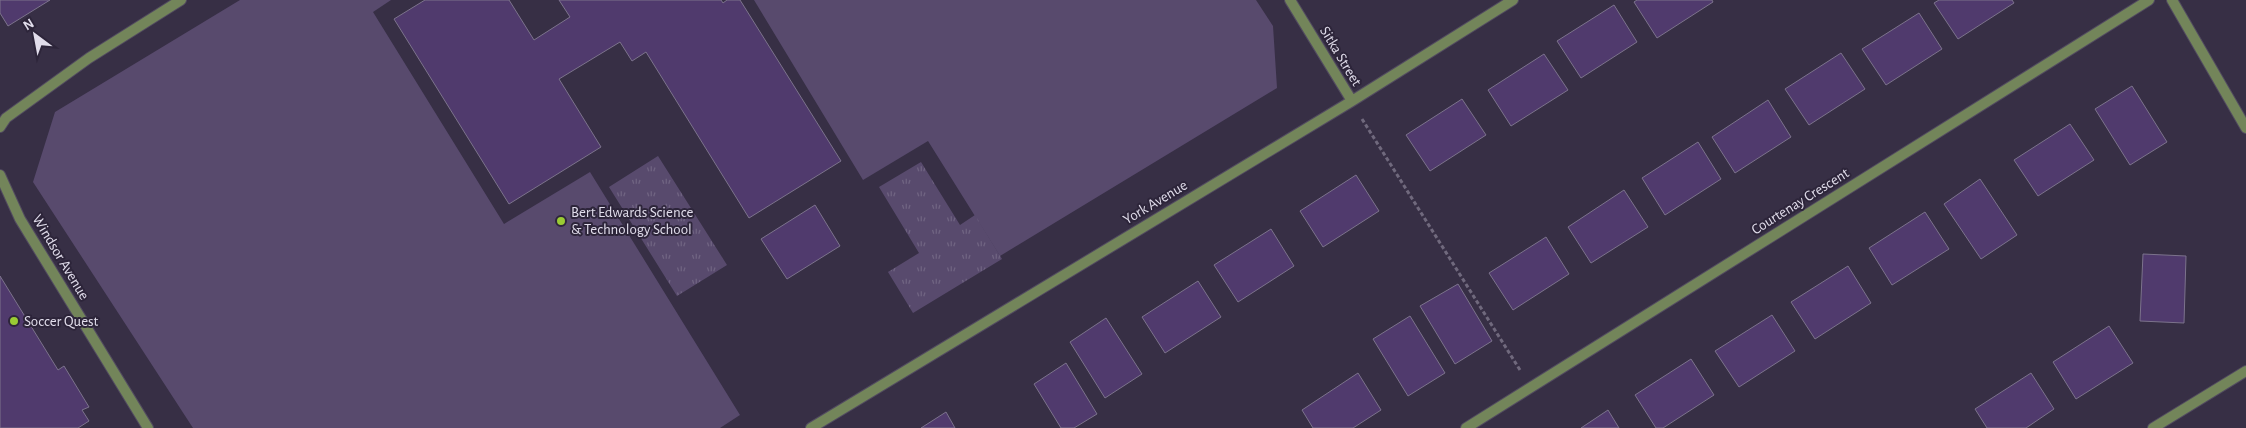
<svg xmlns="http://www.w3.org/2000/svg" width="2246" height="428" viewBox="0 0 2246 428" font-family="'Alegreya Sans',sans-serif">
<style>
.grass{fill:#584a6d}
.park{fill:url(#park-tufts)}
.building{fill:#503a6d;stroke:#7c738c}
.lines{fill:none;stroke-linecap:round;stroke-linejoin:round}
.minor-casing{stroke:#524b60;stroke-width:12}
.path{stroke:#70697d;stroke-width:3;stroke-dasharray:4 2.5;stroke-linecap:butt}
.minor{stroke:#73855a;stroke-width:10}
.poi-dot{fill:#9acb34;stroke:#2d253a;stroke-width:2}
.labels{text-anchor:middle;stroke-width:4;stroke-linejoin:round;paint-order:stroke}
.street-label{font-size:15px;fill:#e1ddeb;stroke:#2d253a}
.poi-label{font-size:15px;fill:#e1ddeb;stroke:#2d253a;text-anchor:start}
</style>
<defs>
<pattern id="park-tufts" width="24" height="20" patternUnits="userSpaceOnUse" patternTransform="scale(1.25)"><rect width="24" height="20" fill="#584a6d"/><path d="M3 7l-1-3M5 7V3M7 7l1-3M15 17l-1-3M17 17v-4M19 17l1-3" fill="none" stroke="#706482"/></pattern>
</defs>
<rect width="100%" height="100%" fill="#372f45"/>
<path class="grass" d="M 240,0 L 391,0 L 373,12 L 504,224 L 590,172 L 740,415 L 720,428 L 193,428 L 33,182 L 55,112 Z
M 754,0 L 1256,0 L 1273,26 L 1277,88 L 1000,256 L 928,141 L 863,180 Z"/>
<path class="park" d="M 658,156 L 727,265 L 677,296 L 609,187 Z
M 921,162 L 960,225 L 975,215 L 1002,259 L 913,313 L 888,272 L 919,253 L 879,187 Z"/>
<path class="building" d="M 0,0 L 50,0 L 8,26 L 0,13 Z
M 425,0 L 509,0 L 534,40 L 570,17 L 559,0 L 721,0 L 723,3 L 727,0 L 740,0 L 841,161 L 749,218 L 646,52 L 632,61 L 620,42 L 559,79 L 601,147 L 509,204 L 394,19 Z
M 1637,0 L 1712,0 L 1713,2 L 1657,38 L 1634,2 Z
M 1939,0 L 2012,0 L 2014,3 L 1958,39 L 1934,3 Z
M 1614,5 L 1637,42 L 1581,78 L 1557,41 Z
M 1919,13 L 1942,49 L 1886,85 L 1862,49 Z
M 1841,53 L 1865,89 L 1809,125 L 1785,89 Z
M 1544,54 L 1568,90 L 1511,126 L 1488,90 Z
M 2132,86 L 2167,142 L 2130,165 L 2095,109 Z
M 1462,99 L 1486,135 L 1430,171 L 1406,135 Z
M 1768,100 L 1791,137 L 1735,173 L 1712,137 Z
M 2070,124 L 2094,160 L 2038,196 L 2014,160 Z
M 1698,142 L 1721,179 L 1665,215 L 1642,178 Z
M 1356,175 L 1379,211 L 1323,247 L 1300,211 Z
M 1980,179 L 2017,235 L 1981,259 L 1944,204 Z
M 1624,190 L 1648,227 L 1591,263 L 1568,227 Z
M 815,205 L 840,246 L 787,279 L 761,239 Z
M 1925,212 L 1949,249 L 1892,285 L 1869,248 Z
M 1271,229 L 1294,266 L 1238,302 L 1214,265 Z
M 1546,237 L 1569,274 L 1513,310 L 1489,273 Z
M 2143,254 L 2186,256 L 2184,323 L 2140,321 Z
M 1848,266 L 1871,303 L 1815,339 L 1791,302 Z
M 0,276 L 58,370 L 64,366 L 89,407 L 82,410 L 89,421 L 78,428 L 0,428 Z
M 1198,281 L 1221,317 L 1165,353 L 1142,317 Z
M 1458,284 L 1492,341 L 1455,364 L 1420,306 Z
M 1772,315 L 1795,351 L 1739,387 L 1715,351 Z
M 1410,316 L 1445,373 L 1408,396 L 1373,339 Z
M 1106,318 L 1142,374 L 1105,398 L 1070,342 Z
M 2109,326 L 2133,363 L 2076,399 L 2053,362 Z
M 1691,359 L 1714,395 L 1663,428 L 1656,428 L 1635,395 Z
M 1066,363 L 1097,414 L 1074,428 L 1061,428 L 1034,384 Z
M 1358,373 L 1381,410 L 1353,428 L 1313,428 L 1302,410 Z
M 2031,373 L 2054,409 L 2026,428 L 1987,428 L 1975,409 Z
M 1608,410 L 1619,428 L 1581,428 Z
M 946,412 L 955,428 L 921,428 Z"/>
<g class="lines">
<defs>
<path id="minor" d="M 1290,0 L 1352,101
M 2172,0 L 2246,128
M 0,127 L 6,118 L 89,58 L 181,0
M 0,175 L 20,219 L 148,428
M 811,428 L 1352,101 L 1513,0
M 1466,428 L 2149,0
M 2153,428 L 2246,371"/>
</defs>
<use href="#minor" class="minor-casing"/>
<path class="path" d="M 1362,119 L 1520,370"/>
<use href="#minor" class="minor"/>
</g>
<g class="poi-dot">
<circle cx="561" cy="221" r="5"/>
<circle cx="14" cy="321" r="5"/>
</g>
<g class="labels">
<g class="street-label">
<text transform="translate(1341 56) rotate(59)" y="5">Sitka Street</text>
<text transform="translate(1800 201) rotate(-32)" y="5">Courtenay Crescent</text>
<text transform="translate(1155 202) rotate(-31)" y="5">York Avenue</text>
<text transform="translate(61 257) rotate(59)" y="5">Windsor Avenue</text>
</g>
<g class="poi-label">
<text x="571" y="217">Bert Edwards Science<tspan x="571" dy="17">&amp; Technology School</tspan></text>
<text x="24" y="326">Soccer Quest</text>
</g>
</g>
<g transform="translate(35 35) rotate(328)" stroke="#2d253a" stroke-width="4" paint-order="stroke">
<path d="M0-4L9 19L0 12L-9 19Z" fill="#e1ddeb"/>
<text y="-8" font-size="14" font-weight="bold" text-anchor="middle" fill="#e1ddeb">N</text>
</g>
</svg>
